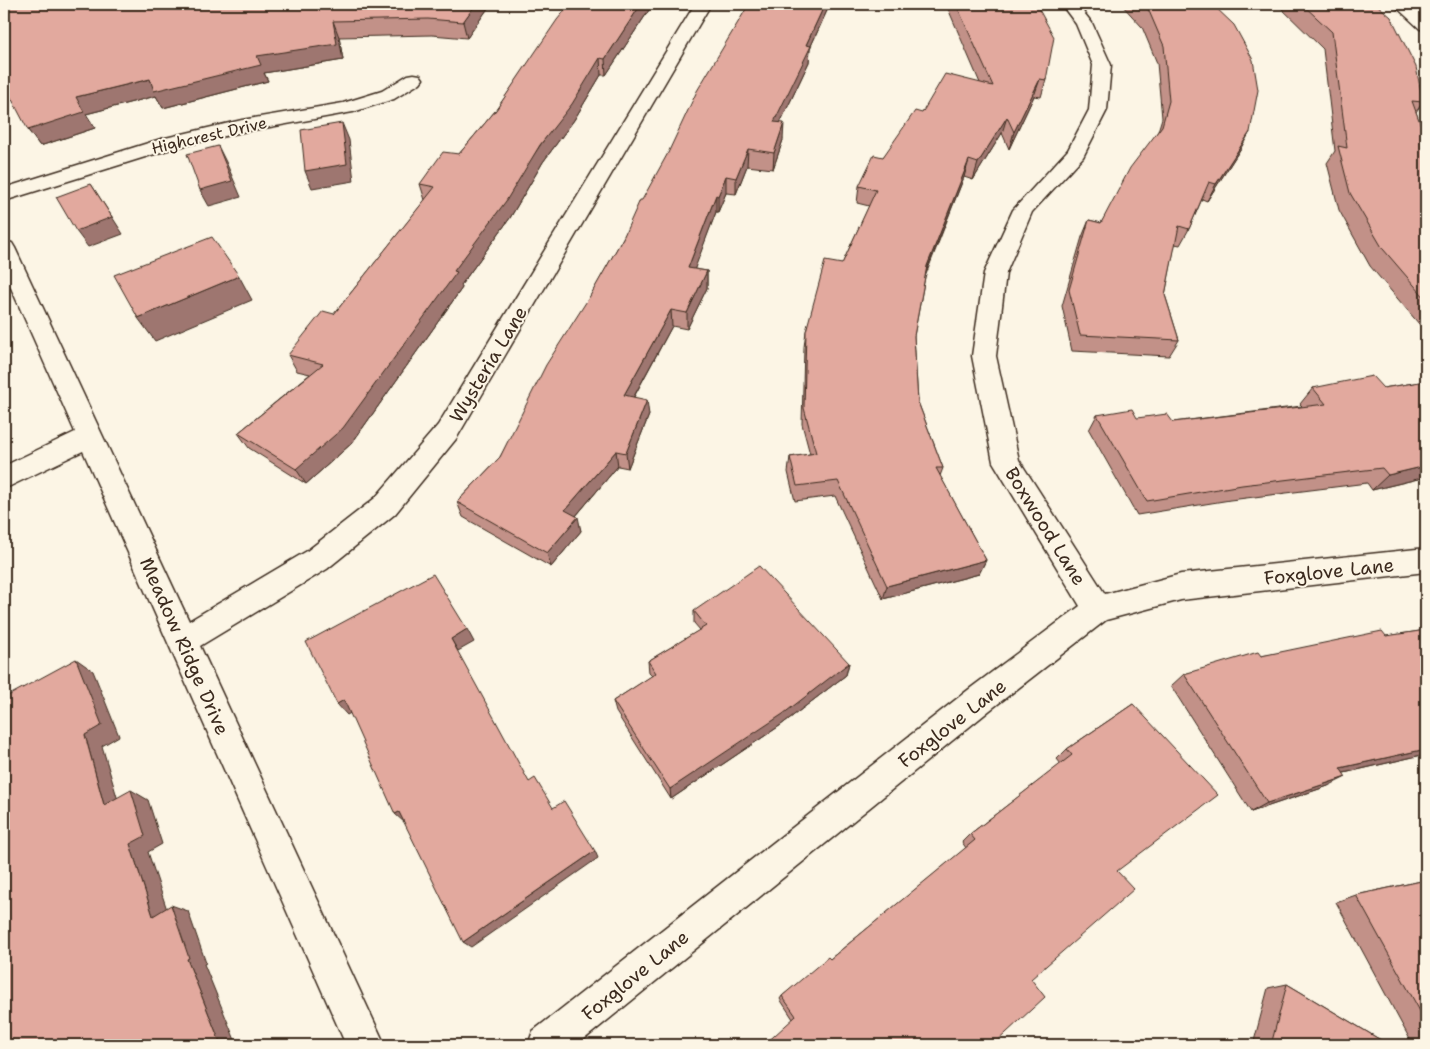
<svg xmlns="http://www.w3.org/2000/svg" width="1430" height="1049" viewBox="0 0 1430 1049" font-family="'Shantell Sans',sans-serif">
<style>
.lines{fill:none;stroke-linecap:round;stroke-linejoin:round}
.minor-casing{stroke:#3b2a1e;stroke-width:3}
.minor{fill:#fcf5e5;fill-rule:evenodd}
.wall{fill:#c29188;stroke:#3b2a1e}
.shaded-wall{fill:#9e766f;stroke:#3b2a1e}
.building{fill:#e2a99e;stroke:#3b2a1e}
.labels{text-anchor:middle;stroke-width:4;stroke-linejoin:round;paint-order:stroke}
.far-street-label{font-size:16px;fill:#3b2a1e;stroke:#fcf5e5}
.street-label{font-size:19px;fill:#3b2a1e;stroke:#fcf5e5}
</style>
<rect width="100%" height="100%" fill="#fcf5e5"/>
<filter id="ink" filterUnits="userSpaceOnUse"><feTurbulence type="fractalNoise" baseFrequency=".02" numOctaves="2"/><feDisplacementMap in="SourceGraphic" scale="10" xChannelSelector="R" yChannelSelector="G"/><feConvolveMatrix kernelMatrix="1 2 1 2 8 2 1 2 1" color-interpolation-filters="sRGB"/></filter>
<g filter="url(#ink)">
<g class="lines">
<defs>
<path id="minor" d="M 695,4 L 711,4 L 456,439 L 395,514 L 327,569 L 200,646 L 385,1045 L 346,1045 L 83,451 L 4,489 L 4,466 L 75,432 L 4,272 L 4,241 L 12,243 L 15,248 L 189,621 L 307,551 L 375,498 L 438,425 Z
M 1061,4 L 1077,4 L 1092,23 L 1111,65 L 1107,110 L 1083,157 L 1032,212 L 1006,273 L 996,356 L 1019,460 L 1105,594 L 1181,574 L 1426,548 L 1426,572 L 1181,600 L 1106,620 L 990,710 L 577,1045 L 528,1045 L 533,1031 L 968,690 L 1080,606 L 993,462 L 972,356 L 984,273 L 1013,210 L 1068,150 L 1089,110 L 1093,65 L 1076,24 Z
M 1393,4 L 1411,4 L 1426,17 L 1426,30 L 1420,29 Z
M 414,74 L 420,75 L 423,79 L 420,83 L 394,99 L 353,112 L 242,132 L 174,148 L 4,201 L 4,188 L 161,139 L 242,120 L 343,103 L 382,91 L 408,75 Z"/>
</defs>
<use href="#minor" class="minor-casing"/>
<use href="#minor" class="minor"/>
</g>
<path class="wall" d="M 121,4 L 491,4 L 467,38 L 432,35 L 339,37 L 343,60 L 264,73 L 268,81 L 163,108 L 156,96 L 86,114 L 95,128 L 40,146 L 28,130 Z
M 570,4 L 653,4 L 606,75 L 601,75 L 574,120 L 543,162 L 510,218 L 461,285 L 462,288 L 352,443 L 306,484 L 249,448 L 238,433 L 310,374 L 297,371 L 288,355 L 334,314 L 425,200 L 420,184 L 459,154 L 496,110 Z
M 749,4 L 830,4 L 810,48 L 809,62 L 780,123 L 783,140 L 773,169 L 747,166 L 736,194 L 726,193 L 718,212 L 716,212 L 694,269 L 707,271 L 707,288 L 687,329 L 672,326 L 634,397 L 649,415 L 628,468 L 618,466 L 576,516 L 581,531 L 551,567 L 463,517 L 457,502 L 500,457 L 623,238 Z
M 946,4 L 1036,4 L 1046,80 L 1041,97 L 1034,96 L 1009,149 L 1002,133 L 973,180 L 964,177 L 925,277 L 914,336 L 918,402 L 943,468 L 940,476 L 986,560 L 979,574 L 883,599 L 835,496 L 795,501 L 788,472 L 790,457 L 810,454 L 802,424 L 804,347 L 806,331 L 842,264 L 869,206 L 857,203 L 859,186 L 883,157 L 922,113 L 980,83 Z
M 1121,4 L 1212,4 L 1241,148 L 1207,201 L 1202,199 L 1189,229 L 1180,245 L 1175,244 L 1165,295 L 1179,340 L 1169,356 L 1072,351 L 1062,306 L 1082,237 L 1089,220 L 1101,223 L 1158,131 L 1162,118 L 1157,63 L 1142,27 Z
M 1277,4 L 1376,4 L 1423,102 L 1416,112 L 1426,139 L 1426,331 L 1425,331 L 1370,266 L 1339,210 L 1327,163 L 1335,151 L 1323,49 Z
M 1426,381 L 1426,477 L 1372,490 L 1367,483 L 1230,500 L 1137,515 L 1089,430 L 1097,415 L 1173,422 L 1302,406 L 1300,404 L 1313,388 L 1383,388 Z
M 694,611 L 849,663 L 846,675 L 781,725 L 671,799 L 616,712 L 613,701 L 652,676 L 649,673 L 648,661 L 700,630 L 694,623 Z
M 1426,630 L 1426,754 L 1344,773 L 1328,786 L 1251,812 L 1171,686 L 1184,674 L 1261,656 Z
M 1133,704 L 793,1019 L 780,999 L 782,996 L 830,959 L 966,848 L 962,842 L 970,834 L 1061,764 L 1057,759 L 1067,749 Z
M 1426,880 L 1426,1045 L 1413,1045 L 1336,902 L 1356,895 Z
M 1287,984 L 1389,1045 L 1253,1045 L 1268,988 Z"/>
<path class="shaded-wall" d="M 4,4 L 41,4 L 4,12 Z
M 476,4 L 491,4 L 467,38 L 463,22 Z
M 641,4 L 653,4 L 606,75 L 605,59 Z
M 825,4 L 830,4 L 810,48 L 809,62 L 773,138 L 774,122 L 806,45 Z
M 333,21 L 339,37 L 343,60 L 264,73 L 268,81 L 163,108 L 156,96 L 86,114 L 95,128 L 40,146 L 28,130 L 76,97 L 150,79 L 257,56 Z
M 600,58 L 601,75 L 574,120 L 543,162 L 510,218 L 461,285 L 462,288 L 352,443 L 306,484 L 296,469 L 454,271 Z
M 1040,79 L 1034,96 L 1009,149 L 1014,132 Z
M 1007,117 L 1002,133 L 973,180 L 978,163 Z
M 342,123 L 349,140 L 354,181 L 312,188 L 305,171 Z
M 784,123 L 783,140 L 773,169 L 774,153 Z
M 1250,132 L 1241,148 L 1207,201 L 1216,184 Z
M 218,146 L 226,162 L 241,197 L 209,206 L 200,190 Z
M 748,149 L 747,166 L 736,194 L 736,178 Z
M 969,160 L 964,177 L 922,282 L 927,266 Z
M 726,176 L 726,193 L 718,212 L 718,196 Z
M 91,184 L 123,234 L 88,247 L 76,231 Z
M 716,195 L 716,212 L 689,284 L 688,268 Z
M 707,271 L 707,288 L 687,329 L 687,313 Z
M 239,276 L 252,300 L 155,341 L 138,318 Z
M 671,310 L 672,326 L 626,411 L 624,395 Z
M 647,400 L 649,415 L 628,468 L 626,453 Z
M 616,451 L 618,466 L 569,524 L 565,510 Z
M 1426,466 L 1426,477 L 1372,490 L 1388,475 Z
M 578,517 L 581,531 L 551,567 L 547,553 Z
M 986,560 L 979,574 L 883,599 L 887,586 Z
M 467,629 L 474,642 L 458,651 L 451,639 Z
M 76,659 L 93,671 L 119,736 L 102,746 L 122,814 L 104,805 L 85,735 Z
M 849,663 L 846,675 L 781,725 L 671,799 L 670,789 Z
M 344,700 L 354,711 L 347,715 L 337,704 Z
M 1426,749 L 1426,754 L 1322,778 L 1340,768 Z
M 1346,777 L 1328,786 L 1251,812 L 1267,803 Z
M 131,790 L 148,800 L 162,844 L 148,852 L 171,922 L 153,916 L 130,844 Z
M 399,812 L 405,823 L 395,814 Z
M 595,851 L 598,858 L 471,947 L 463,942 Z
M 171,905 L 188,911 L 206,963 L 204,964 L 237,1045 L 221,1045 L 187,959 Z"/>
<path class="building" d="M 17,4 L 119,4 L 119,5 L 123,4 L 476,4 L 463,22 L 428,19 L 333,21 L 337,44 L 257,56 L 261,65 L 154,91 L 150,79 L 76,97 L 84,112 L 28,130 L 7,90 L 4,72 L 4,7 Z
M 570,4 L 641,4 L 605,59 L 600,58 L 572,104 L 540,145 L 506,201 L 454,271 L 457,272 L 343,428 L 296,469 L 238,433 L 323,364 L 288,355 L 323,311 L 334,314 L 435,187 L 420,184 L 443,152 L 459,154 L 496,110 L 557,20 Z
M 749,4 L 825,4 L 806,45 L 811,46 L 774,122 L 784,123 L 774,153 L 748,149 L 736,178 L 726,176 L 718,196 L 716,195 L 688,268 L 707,271 L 687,313 L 671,310 L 624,395 L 647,400 L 626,453 L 616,451 L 565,510 L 578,517 L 547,553 L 457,502 L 500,457 L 546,365 L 590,296 L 623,238 L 640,200 L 642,200 L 668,153 L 697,91 Z
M 956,4 L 1036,4 L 1054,37 L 1046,80 L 1040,79 L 1014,132 L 1007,117 L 978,163 L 969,160 L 927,266 L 914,336 L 918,402 L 943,468 L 936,468 L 986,560 L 887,586 L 838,481 L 797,486 L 790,457 L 816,453 L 804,408 L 806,331 L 825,261 L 842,264 L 876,190 L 859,186 L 874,155 L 883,157 L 915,111 L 922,113 L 945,74 L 993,86 Z
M 1142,4 L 1212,4 L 1234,25 L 1253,60 L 1258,90 L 1250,132 L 1216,184 L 1209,182 L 1189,229 L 1179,226 L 1165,295 L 1179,340 L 1080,335 L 1069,290 L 1089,220 L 1101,223 L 1130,168 L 1162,126 L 1169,101 L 1164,46 L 1149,11 Z
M 1302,4 L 1376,4 L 1391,17 L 1416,67 L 1423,102 L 1412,101 L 1426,139 L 1426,299 L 1383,249 L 1350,193 L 1338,146 L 1347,148 L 1332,32 Z
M 342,123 L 347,164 L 305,171 L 301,130 Z
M 218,146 L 232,181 L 200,190 L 187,154 Z
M 91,184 L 112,217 L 76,231 L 56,197 Z
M 212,237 L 239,276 L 138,318 L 114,275 Z
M 1372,376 L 1383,388 L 1426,381 L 1426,466 L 1388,475 L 1382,468 L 1242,485 L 1147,501 L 1097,415 L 1132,409 L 1137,418 L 1167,414 L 1173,422 L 1326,404 L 1313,388 Z
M 759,566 L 849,663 L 783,714 L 670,789 L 613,701 L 656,673 L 648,661 L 706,626 L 694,611 Z
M 433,574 L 467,629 L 451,639 L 529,782 L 535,778 L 553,808 L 564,801 L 595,851 L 463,942 L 399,812 L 395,814 L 344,700 L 337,704 L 306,642 Z
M 1426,630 L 1426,749 L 1340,768 L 1346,777 L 1267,803 L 1184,674 L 1258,652 L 1261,656 L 1382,631 L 1386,636 Z
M 76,659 L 102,725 L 85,735 L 104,805 L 131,790 L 145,836 L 130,844 L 153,916 L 171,905 L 189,958 L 187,959 L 221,1045 L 4,1045 L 4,698 Z
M 1133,704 L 1218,795 L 1117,871 L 1134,889 L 1031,979 L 1045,997 L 993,1045 L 764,1045 L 796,1016 L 782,996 L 828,957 L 830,959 L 975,840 L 970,834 L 1072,755 L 1067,749 Z
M 1426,880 L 1426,1022 L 1356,895 Z
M 1287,984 L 1389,1045 L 1271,1045 Z"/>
</g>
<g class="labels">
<g class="far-street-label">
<text transform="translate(209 135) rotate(-13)" y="6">Highcrest Drive</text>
</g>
<g class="street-label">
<text transform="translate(488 364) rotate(-59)" y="7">Wysteria Lane</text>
<text transform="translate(1046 526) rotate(58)" y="7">Boxwood Lane</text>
<text transform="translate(1329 571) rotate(-6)" y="7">Foxglove Lane</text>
<text transform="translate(185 646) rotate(66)" y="7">Meadow Ridge Drive</text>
<text transform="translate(952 723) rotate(-38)" y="7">Foxglove Lane</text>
<text transform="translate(635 975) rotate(-39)" y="7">Foxglove Lane</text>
</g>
</g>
<rect width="1430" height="1049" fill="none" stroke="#fcf5e5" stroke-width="20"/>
<rect x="10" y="10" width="1410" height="1029" fill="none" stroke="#3b2a1e" stroke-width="2" filter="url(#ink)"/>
</svg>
